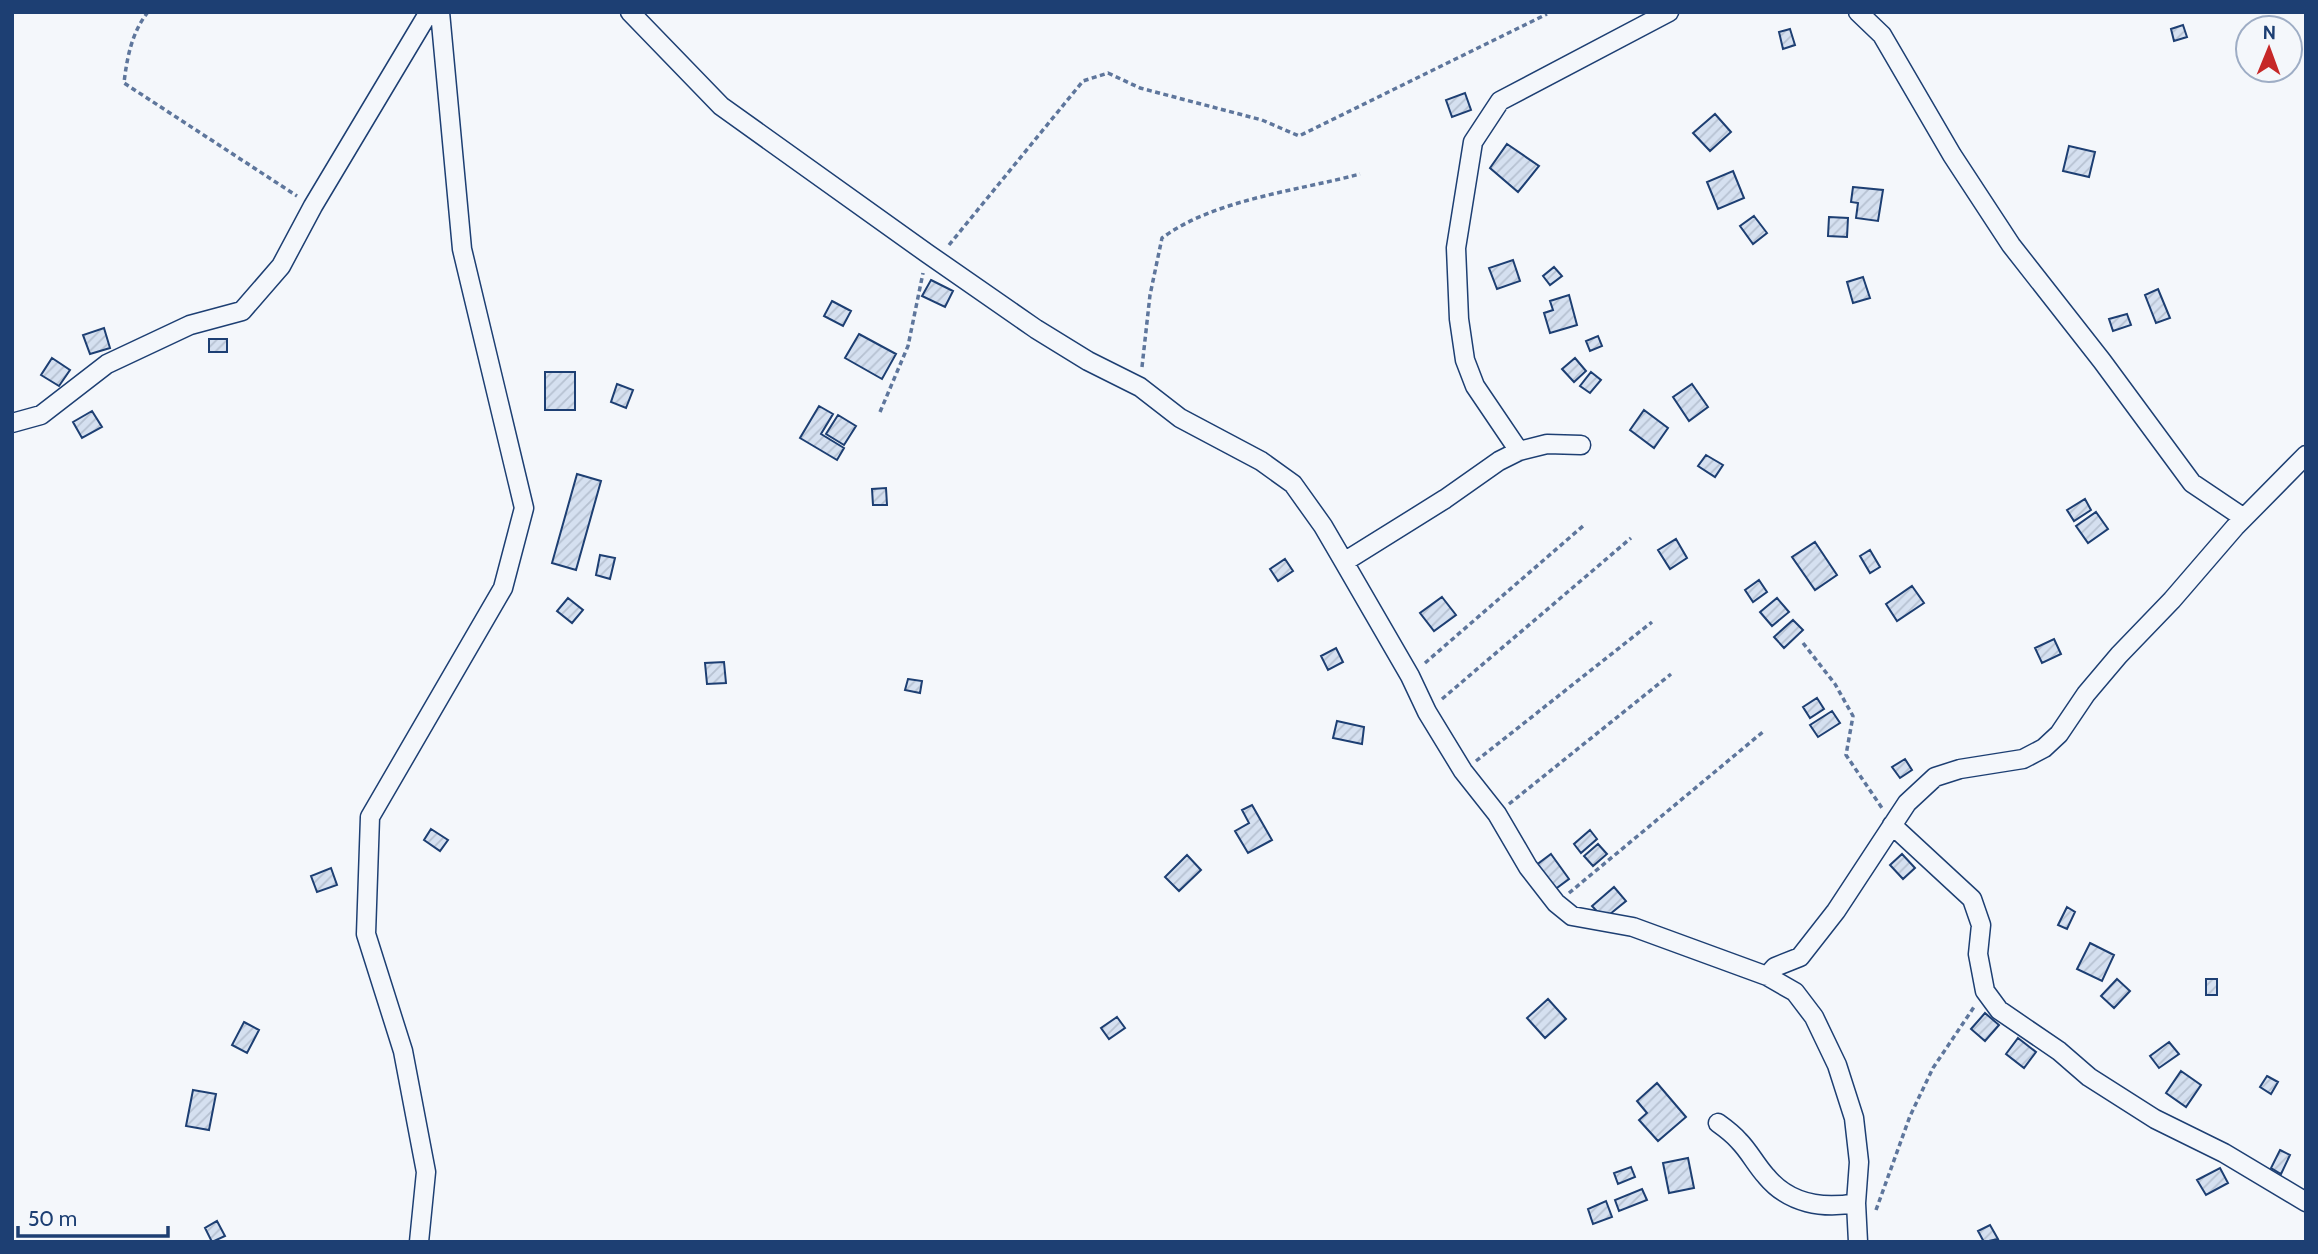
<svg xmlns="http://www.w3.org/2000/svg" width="2318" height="1254" viewBox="0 0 2318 1254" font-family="Cabin,sans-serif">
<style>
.building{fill:url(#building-hatch);stroke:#1d3f73;stroke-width:2}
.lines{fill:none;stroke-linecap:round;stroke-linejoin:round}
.street-casing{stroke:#1d3f73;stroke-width:21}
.path{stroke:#5e769c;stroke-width:3.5;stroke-dasharray:5 3.5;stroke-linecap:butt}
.street{stroke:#f4f7fb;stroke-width:18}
</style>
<defs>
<pattern id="building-hatch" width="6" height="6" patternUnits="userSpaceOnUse" patternTransform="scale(1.75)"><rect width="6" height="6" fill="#d5e0f0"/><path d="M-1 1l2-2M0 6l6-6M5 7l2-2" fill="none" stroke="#b6c1d1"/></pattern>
</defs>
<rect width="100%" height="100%" fill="#f4f7fb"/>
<path class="building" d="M 2183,25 L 2187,37 L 2174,41 L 2171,29 Z
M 1790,29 L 1795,45 L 1783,49 L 1779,32 Z
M 1465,93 L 1471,110 L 1452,117 L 1446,100 Z
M 1715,114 L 1731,132 L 1710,151 L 1693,133 Z
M 1507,144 L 1539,166 L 1518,192 L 1490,168 Z
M 2069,146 L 2095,152 L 2089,177 L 2063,171 Z
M 1733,171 L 1744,198 L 1718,209 L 1707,182 Z
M 1853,187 L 1883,190 L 1878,221 L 1856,218 L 1858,203 L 1851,202 Z
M 1754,216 L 1767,233 L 1753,244 L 1740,226 Z
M 1829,217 L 1848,218 L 1847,237 L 1828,236 Z
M 1513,260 L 1520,281 L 1497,289 L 1489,268 Z
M 1554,267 L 1562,276 L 1550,285 L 1543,276 Z
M 1863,277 L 1870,298 L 1853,303 L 1847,282 Z
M 931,280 L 953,291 L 945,307 L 922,296 Z
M 2158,289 L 2170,318 L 2156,323 L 2145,295 Z
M 1569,295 L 1577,325 L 1550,333 L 1544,313 L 1553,310 L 1550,301 Z
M 832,301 L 851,311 L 843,326 L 824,316 Z
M 2127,314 L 2131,325 L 2113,331 L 2109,319 Z
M 104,328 L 110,348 L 90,354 L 83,335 Z
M 859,334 L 896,354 L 882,379 L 845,358 Z
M 1598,336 L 1602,346 L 1590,351 L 1586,341 Z
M 209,339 L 227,339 L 227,352 L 209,352 Z
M 52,358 L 70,370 L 59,386 L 41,375 Z
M 1575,358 L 1586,371 L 1574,382 L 1562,369 Z
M 545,372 L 575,372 L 575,410 L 545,410 Z
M 1591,372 L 1601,380 L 1590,393 L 1580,386 Z
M 617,384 L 633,390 L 626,408 L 611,402 Z
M 1692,384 L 1708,407 L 1689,421 L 1673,397 Z
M 819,406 L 833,414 L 821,434 L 844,448 L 837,460 L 800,438 Z
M 1644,410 L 1668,428 L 1654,448 L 1630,430 Z
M 92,411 L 102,427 L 82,438 L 73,422 Z
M 838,415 L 856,426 L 844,445 L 826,434 Z
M 1706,455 L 1723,465 L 1715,477 L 1698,466 Z
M 577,474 L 601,481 L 576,570 L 552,563 Z
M 886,488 L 887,505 L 873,505 L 872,489 Z
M 2085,499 L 2091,510 L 2074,521 L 2067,510 Z
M 2096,512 L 2108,529 L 2088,543 L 2076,526 Z
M 1676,539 L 1687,558 L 1670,569 L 1658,550 Z
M 1815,542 L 1837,575 L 1815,590 L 1792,557 Z
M 1870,550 L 1880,567 L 1870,573 L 1860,556 Z
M 600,555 L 615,558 L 610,579 L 596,575 Z
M 1285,559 L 1293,571 L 1278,581 L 1270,569 Z
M 1759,580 L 1767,592 L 1753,602 L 1745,590 Z
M 1912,586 L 1924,603 L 1897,621 L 1886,604 Z
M 1442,597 L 1456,615 L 1434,631 L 1420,613 Z
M 568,598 L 583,610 L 572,623 L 557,611 Z
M 1777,598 L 1789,612 L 1772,626 L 1760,612 Z
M 1793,620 L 1803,630 L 1784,648 L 1774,637 Z
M 2054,639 L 2061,654 L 2042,663 L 2035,648 Z
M 1336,648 L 1343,662 L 1328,670 L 1321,656 Z
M 724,662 L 726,683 L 707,684 L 705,663 Z
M 908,679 L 922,681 L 920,693 L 905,690 Z
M 1817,698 L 1824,709 L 1810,718 L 1803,707 Z
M 1832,711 L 1840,723 L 1818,737 L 1810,725 Z
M 1337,721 L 1364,727 L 1362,744 L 1333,738 Z
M 1905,759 L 1912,770 L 1900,778 L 1892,767 Z
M 1252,805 L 1272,840 L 1248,853 L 1235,831 L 1249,823 L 1242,810 Z
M 431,829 L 448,840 L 440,851 L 424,840 Z
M 1590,830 L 1597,839 L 1581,853 L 1574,844 Z
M 1598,844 L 1607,854 L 1593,866 L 1584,856 Z
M 1551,854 L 1569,879 L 1554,890 L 1535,866 Z
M 1902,854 L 1915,868 L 1903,879 L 1890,865 Z
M 1187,855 L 1201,870 L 1179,891 L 1165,877 Z
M 331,868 L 337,885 L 317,892 L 311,876 Z
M 1614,887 L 1626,901 L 1604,919 L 1592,906 Z
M 2067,907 L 2075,912 L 2067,929 L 2058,925 Z
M 2090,943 L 2114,955 L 2102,981 L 2077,969 Z
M 2117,979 L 2130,991 L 2114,1008 L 2101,996 Z
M 2206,979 L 2217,979 L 2217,995 L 2206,995 Z
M 1548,999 L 1566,1019 L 1545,1038 L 1527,1018 Z
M 1985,1013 L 1999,1025 L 1985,1041 L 1971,1029 Z
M 1117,1017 L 1125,1028 L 1109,1039 L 1101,1028 Z
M 244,1022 L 259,1030 L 247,1053 L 232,1045 Z
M 2018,1038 L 2036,1052 L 2024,1068 L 2006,1054 Z
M 2169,1042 L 2179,1054 L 2159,1068 L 2150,1056 Z
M 2181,1071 L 2201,1085 L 2186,1107 L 2166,1093 Z
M 2267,1076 L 2278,1082 L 2271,1094 L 2260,1087 Z
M 1657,1083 L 1686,1117 L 1658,1141 L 1639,1120 L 1647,1113 L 1637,1101 Z
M 193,1090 L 216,1094 L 209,1130 L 186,1126 Z
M 2280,1150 L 2290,1155 L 2281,1174 L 2271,1168 Z
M 1688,1158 L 1694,1188 L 1669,1193 L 1663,1163 Z
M 1631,1167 L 1635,1177 L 1618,1184 L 1614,1173 Z
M 2220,1168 L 2228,1183 L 2206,1195 L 2197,1180 Z
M 1642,1189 L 1647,1200 L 1619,1211 L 1615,1200 Z
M 1606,1201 L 1612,1217 L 1593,1224 L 1588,1209 Z
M 217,1221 L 225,1236 L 212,1242 L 205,1228 Z
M 1990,1225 L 1998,1239 L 1984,1242 L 1978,1231 Z"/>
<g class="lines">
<defs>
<path id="street" d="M 630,12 L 721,106 L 928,254 L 1036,329 L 1088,361 L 1140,387 L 1180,418 L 1261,461 L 1293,484 L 1323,526 L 1344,562 L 1410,676 L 1427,712 L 1463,771 L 1497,814 L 1528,867 L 1556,903 L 1572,916 L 1633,927 L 1767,976 L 1795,992 L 1814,1017 L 1837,1065 L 1854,1118 L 1859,1162 L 1856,1203 L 1858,1242
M 1858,12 L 1882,35 L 1952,155 L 2011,245 L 2102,361 L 2192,483 L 2244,518
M 12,423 L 41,415 L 107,364 L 190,325 L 242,311 L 281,266 L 313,206 L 429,12
M 1519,451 L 1475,386 L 1465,360 L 1459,319 L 1456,248 L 1473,142 L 1500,101 L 1669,12
M 1344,562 L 1445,499 L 1499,461 L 1519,451 L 1547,444 L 1581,445
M 1892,825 L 1972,899 L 1981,925 L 1978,954 L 1985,991 L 1999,1010 L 2059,1051 L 2089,1077 L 2155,1119 L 2224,1153 L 2306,1202
M 1767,976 L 1775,967 L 1800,957 L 1836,911 L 1907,803 L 1935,777 L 1960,769 L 2023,759 L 2044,748 L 2059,734 L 2086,694 L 2119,655 L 2172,600 L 2235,527 L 2306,455
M 1718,1123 C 1725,1128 1733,1134 1739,1141 C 1749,1151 1756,1165 1766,1176 C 1789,1204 1823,1209 1856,1203
M 419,1242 L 426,1172 L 403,1051 L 366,934 L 370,817 L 503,588 L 524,508 L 462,249 L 440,12"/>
</defs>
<use href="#street" class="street-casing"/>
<path class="path" d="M 148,12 C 132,32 127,57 124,83 L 297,196
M 949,245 L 1083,81 L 1108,73 L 1140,88 L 1262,120 L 1299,136 L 1547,14
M 1142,367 L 1150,295 L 1162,238 C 1215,199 1297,191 1360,174
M 880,412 L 908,346 L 923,273
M 1803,643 L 1835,684 L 1853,716 L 1846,755 L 1882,808
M 1425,663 L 1583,526
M 1442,699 L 1631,538
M 1476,761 L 1652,622
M 1509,804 L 1671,674
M 1569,893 L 1764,731
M 1876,1210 L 1910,1116 L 1933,1068 L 1974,1007"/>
<use href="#street" class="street"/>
</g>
<rect width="2318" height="1254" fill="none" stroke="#1d3f73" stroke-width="28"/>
<g transform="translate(2269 49) rotate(1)"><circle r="33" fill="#f4f7fb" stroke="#9eadc5" stroke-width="2"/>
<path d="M0-5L12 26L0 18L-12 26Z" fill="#c62828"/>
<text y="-10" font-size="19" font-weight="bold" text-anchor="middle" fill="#1d3f73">N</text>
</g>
<path d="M18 1226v10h150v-10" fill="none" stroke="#1d3f73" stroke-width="3.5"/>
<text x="28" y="1226" font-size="21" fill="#1d3f73" stroke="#f4f7fb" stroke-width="5" paint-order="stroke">50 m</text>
</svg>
